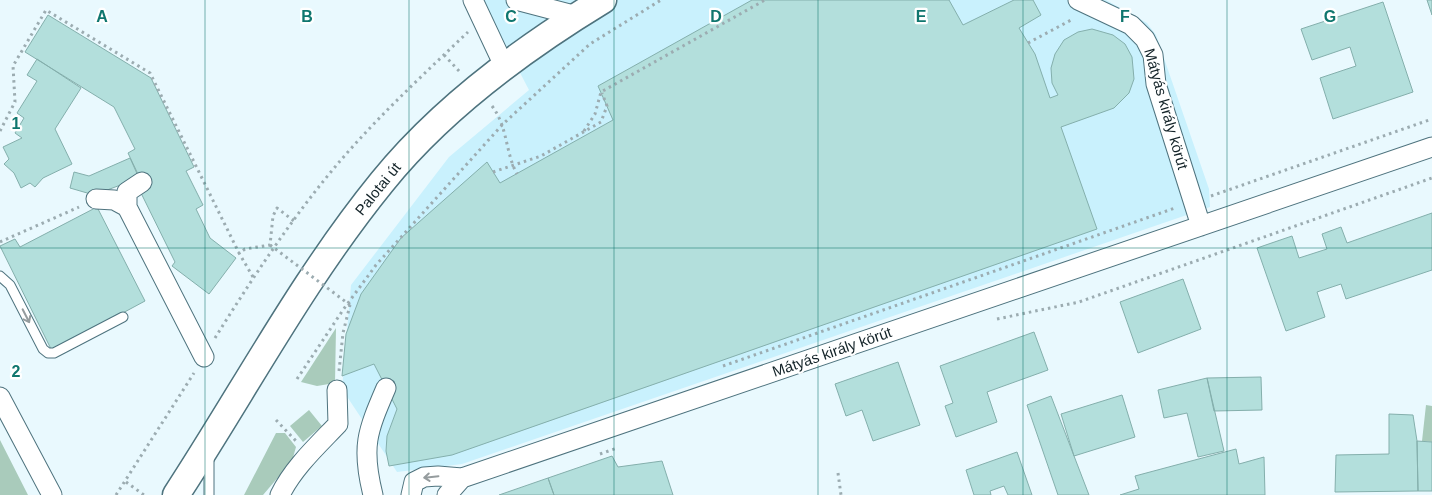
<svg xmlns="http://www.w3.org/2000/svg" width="1432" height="495" viewBox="0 0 1432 495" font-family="Helvetica,sans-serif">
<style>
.built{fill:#c9f1fd}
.green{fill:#a9cbbb}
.building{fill:#b3dfdc;stroke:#84afac}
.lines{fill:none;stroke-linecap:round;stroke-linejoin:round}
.lane-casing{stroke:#4e737e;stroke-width:11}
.street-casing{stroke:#4e737e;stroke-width:21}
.secondary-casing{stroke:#4e737e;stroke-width:29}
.path{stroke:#9cacb1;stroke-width:3;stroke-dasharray:2.5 4;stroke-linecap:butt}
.lane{stroke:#fff;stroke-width:9}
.street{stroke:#fff;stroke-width:19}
.secondary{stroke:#fff;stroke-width:26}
.path-bridge{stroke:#9cacb1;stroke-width:3;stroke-dasharray:2.5 4;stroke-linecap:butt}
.oneway{stroke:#959c9e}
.grid{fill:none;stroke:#0f766e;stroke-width:1;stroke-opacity:0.55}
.labels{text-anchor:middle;stroke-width:4.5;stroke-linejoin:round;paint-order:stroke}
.street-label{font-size:15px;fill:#132328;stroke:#fff}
.grid-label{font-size:16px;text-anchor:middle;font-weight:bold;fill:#0f766e;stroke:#fff;stroke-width:4.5;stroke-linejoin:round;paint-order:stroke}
</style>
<rect width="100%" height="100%" fill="#e9f9fe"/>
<path class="built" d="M 482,0 L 1106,0 L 1147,23 L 1156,35 L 1209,189 L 1210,207 L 462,464 L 397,472 L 342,389 L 351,285 L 449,157 L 529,90 Z"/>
<path class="green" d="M 336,328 L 335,383 L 317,386 L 301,382 Z
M 1426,405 L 1432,406 L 1432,442 L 1422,441 Z
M 309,410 L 322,426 L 303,442 L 290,426 Z
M 276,433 L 285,433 L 296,447 L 292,461 L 263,495 L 244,495 Z
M 0,440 L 28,495 L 0,495 Z"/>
<path class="building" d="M 752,0 L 949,0 L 963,25 L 1014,0 L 1033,0 L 1041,15 L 1019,28 L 1035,54 L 1050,98 L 1058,95 L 1052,83 L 1051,68 L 1055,54 L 1064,40 L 1078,32 L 1092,29 L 1113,35 L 1125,44 L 1132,57 L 1134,79 L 1129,93 L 1114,108 L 1061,127 L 1097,229 L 452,455 L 389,466 L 386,451 L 387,436 L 397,409 L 374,364 L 342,376 L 346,334 L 361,294 L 401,238 L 487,162 L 500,183 L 613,120 L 598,86 Z
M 1427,0 L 1432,0 L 1432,15 Z
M 1383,2 L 1413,92 L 1333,119 L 1320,78 L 1356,66 L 1350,47 L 1312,60 L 1301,29 Z
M 48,15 L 151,78 L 194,167 L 186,171 L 203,205 L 196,209 L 210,238 L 236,258 L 209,294 L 172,266 L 175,262 L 140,191 L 145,189 L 128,153 L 135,149 L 114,107 L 25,52 Z
M 37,59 L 81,88 L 55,129 L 72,164 L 43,178 L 35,187 L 30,183 L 21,188 L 14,173 L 4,164 L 9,159 L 3,147 L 22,138 L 15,133 L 24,118 L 17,113 L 37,81 L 27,75 Z
M 130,158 L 139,178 L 94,195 L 70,188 L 74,172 L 89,176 Z
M 97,207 L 145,301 L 52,351 L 0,246 L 15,239 L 20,247 Z
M 1432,213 L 1432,270 L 1346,299 L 1341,284 L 1317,292 L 1325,317 L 1286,331 L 1257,248 L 1292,236 L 1299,258 L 1327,249 L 1322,234 L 1341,227 L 1347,243 Z
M 1183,279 L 1201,329 L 1138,353 L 1120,302 Z
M 1034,332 L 1048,370 L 987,392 L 997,422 L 956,437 L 945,406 L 953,403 L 940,366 Z
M 898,362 L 920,425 L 873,441 L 862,410 L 846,416 L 835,384 Z
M 1261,377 L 1262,410 L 1214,411 L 1207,378 Z
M 1207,378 L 1224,451 L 1198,457 L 1187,413 L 1164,418 L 1158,390 Z
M 1122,395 L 1135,437 L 1074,456 L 1061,414 Z
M 1051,396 L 1089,495 L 1058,495 L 1027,405 Z
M 1389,414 L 1413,415 L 1417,441 L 1418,491 L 1335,492 L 1336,455 L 1389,454 Z
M 1417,441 L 1432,442 L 1432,491 L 1418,491 Z
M 1236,449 L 1239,464 L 1264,457 L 1265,495 L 1120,495 L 1139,489 L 1135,476 Z
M 1017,452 L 1032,495 L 1008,495 L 1004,486 L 990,491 L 991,495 L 974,495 L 966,470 Z
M 612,456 L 618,467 L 662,461 L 673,495 L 554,495 L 548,478 Z
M 548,478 L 554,495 L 499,495 Z"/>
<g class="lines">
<defs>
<path id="lane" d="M 0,276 L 10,285 L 43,349 L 48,353 L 54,353 L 123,317
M 209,495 L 209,458"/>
<path id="street" d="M 473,0 L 505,68
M 516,0 L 577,16
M 1078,0 L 1131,25 L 1145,39 L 1153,55 L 1156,84 L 1201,226
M 96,199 L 114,200 L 127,207 L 204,357
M 127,207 L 127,192 L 142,182
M 0,397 L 52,495
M 280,495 C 293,468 317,446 338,424 L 337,390
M 373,495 C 361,447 367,432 386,388
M 411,495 L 414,482 L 424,477 L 438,476 L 462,478 L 1432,147
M 447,495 L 462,478"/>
<path id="secondary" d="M 176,495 C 244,391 303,279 382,182 C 440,110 524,48 603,0"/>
</defs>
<use href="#lane" class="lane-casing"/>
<use href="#street" class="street-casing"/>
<use href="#secondary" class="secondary-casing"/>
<path class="path" d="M 1028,43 L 1073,19
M 444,55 L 460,72
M 492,106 C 508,127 505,152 517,174
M 0,131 L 15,102 L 13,66 L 46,10 L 150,73 L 239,253
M 584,131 L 595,114 L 601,92 L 765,0
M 493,172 L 541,156 L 601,122 L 607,106 L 602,93
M 1211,196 L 1432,119
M 0,242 L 79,207
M 253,277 L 239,253 L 245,249 L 270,245 L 273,216 L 277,208 L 294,221
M 997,319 L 1079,302 L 1432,178
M 215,338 C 255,274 297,210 347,153 C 385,110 427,71 468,32
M 723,366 L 1175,208
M 339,371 L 343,333 L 350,305
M 297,379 L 343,310 L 376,265 L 503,124 L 590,44 L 661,0
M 276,420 L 296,441
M 600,454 L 617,448
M 838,473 L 841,495
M 126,482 L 144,495
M 116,495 L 194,373"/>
<use href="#lane" class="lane"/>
<use href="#street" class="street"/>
<use href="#secondary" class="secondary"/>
<path class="path-bridge" d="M 270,245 L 350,305"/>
</g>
<defs><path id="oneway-shaft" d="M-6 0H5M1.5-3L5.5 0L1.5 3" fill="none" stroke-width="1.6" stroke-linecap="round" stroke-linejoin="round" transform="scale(1.25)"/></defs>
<g class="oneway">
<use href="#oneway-shaft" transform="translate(26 316) rotate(63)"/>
<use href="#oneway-shaft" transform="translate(431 477) rotate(174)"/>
</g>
<path class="grid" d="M 205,0 L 205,495M 409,0 L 409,495M 614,0 L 614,495M 818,0 L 818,495M 1023,0 L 1023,495M 1227,0 L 1227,495M 0,248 L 1432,248"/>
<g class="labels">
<g class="street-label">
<text transform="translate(1166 109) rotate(74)" y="5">Mátyás király körút</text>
<text transform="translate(378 189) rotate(-51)" y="5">Palotai út</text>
<text transform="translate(832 352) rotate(-19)" y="5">Mátyás király körút</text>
</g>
</g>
<g class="grid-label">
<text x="102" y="22">A</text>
<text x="307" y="22">B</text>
<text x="511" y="22">C</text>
<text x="716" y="22">D</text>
<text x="921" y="22">E</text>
<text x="1125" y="22">F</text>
<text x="1330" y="22">G</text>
<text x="16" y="129">1</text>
<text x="16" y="377">2</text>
</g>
</svg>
